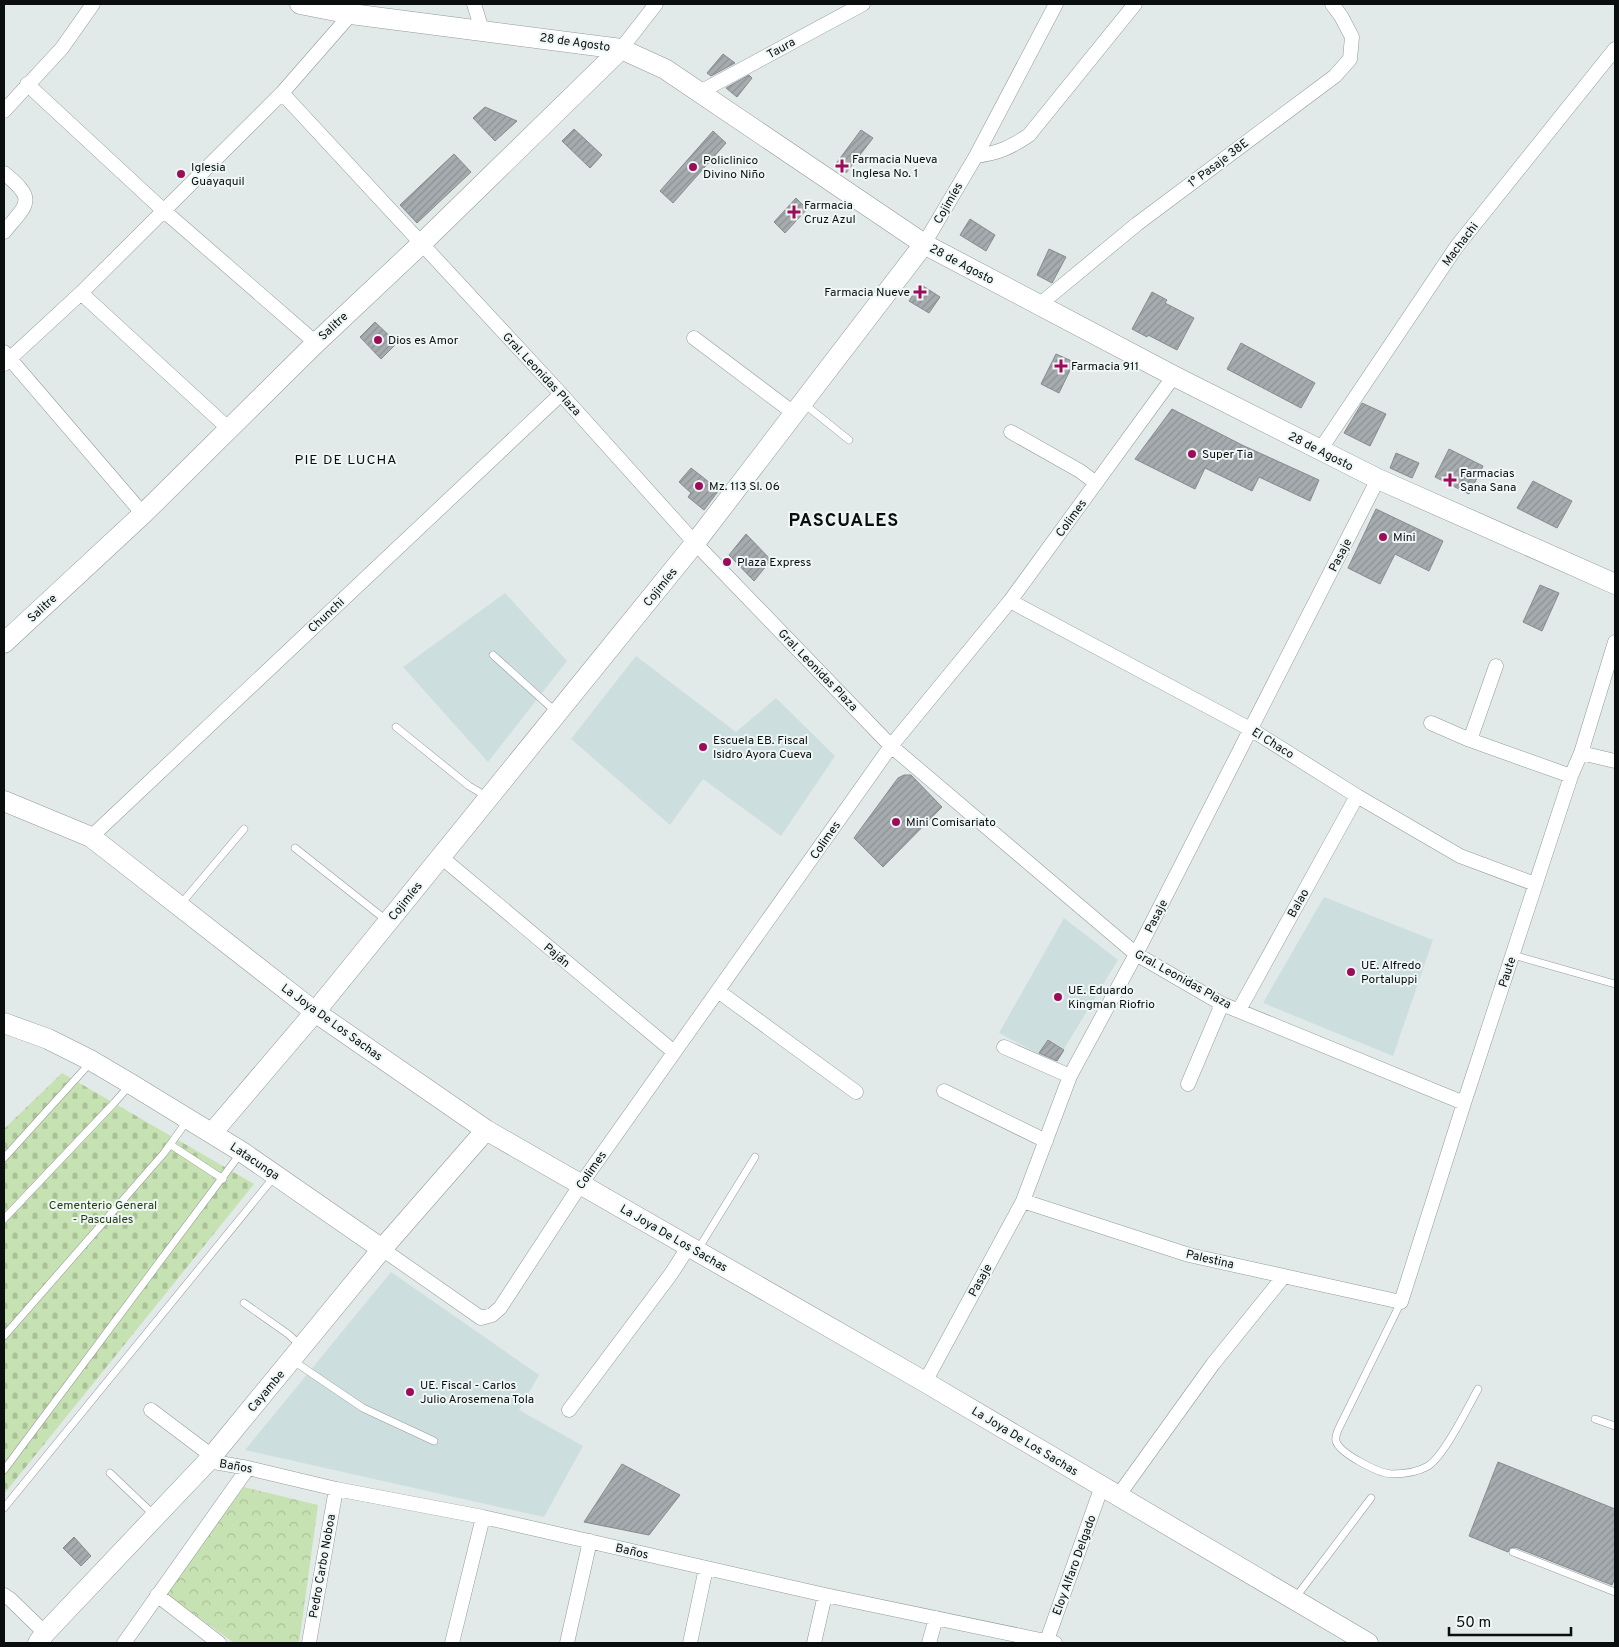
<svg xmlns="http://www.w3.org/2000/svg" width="1619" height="1647" viewBox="0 0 1619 1647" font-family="Overpass,sans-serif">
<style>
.built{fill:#cddede}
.cemetery{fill:url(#cemetery-stones)}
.park{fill:url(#park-crowns)}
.building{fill:url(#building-hatch);stroke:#858b8e}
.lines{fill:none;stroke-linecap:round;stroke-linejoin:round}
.lane-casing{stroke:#939a9a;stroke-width:8}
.street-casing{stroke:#939a9a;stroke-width:15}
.secondary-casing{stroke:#939a9a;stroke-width:21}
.lane{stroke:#fff;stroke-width:7}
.street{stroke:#fff;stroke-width:14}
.secondary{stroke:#fff;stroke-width:20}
.poi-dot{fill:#9d0c59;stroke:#eff6f6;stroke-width:2}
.labels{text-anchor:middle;stroke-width:4;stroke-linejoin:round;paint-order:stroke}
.street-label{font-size:12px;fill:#0b0e0e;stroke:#eff6f6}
.poi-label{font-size:12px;fill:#0b0e0e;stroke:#eff6f6;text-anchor:start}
.park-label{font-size:12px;fill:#263f0a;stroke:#eff6f6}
.neighbourhood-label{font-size:14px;letter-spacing:1px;fill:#0b0e0e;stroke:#eff6f6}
.district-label{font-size:18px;font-weight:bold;letter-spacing:1px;fill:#0b0e0e;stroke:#eff6f6}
</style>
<defs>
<pattern id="cemetery-stones" width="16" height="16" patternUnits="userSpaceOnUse" patternTransform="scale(1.25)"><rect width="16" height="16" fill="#c7e2b2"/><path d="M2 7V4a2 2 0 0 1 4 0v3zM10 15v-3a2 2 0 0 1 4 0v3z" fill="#aac198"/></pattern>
<pattern id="park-crowns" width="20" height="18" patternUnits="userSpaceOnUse" patternTransform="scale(1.25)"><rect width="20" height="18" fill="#c7e2b2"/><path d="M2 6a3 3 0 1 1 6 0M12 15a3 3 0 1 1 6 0" fill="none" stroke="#aac198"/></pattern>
<pattern id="building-hatch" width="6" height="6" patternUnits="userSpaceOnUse" patternTransform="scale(1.25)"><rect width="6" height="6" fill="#a5abae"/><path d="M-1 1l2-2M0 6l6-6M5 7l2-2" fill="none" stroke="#8d9294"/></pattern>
</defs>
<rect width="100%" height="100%" fill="#e2e9e9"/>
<path class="built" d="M 505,593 L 567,661 L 488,762 L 403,667 Z
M 636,656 L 736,732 L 776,698 L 835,756 L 781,836 L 703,779 L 670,825 L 571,739 Z
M 1324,897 L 1433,940 L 1393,1056 L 1263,1003 Z
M 1064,918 L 1118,960 L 1064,1049 L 1048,1039 L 1039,1054 L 999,1033 Z
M 391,1272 L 539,1375 L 519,1410 L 583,1446 L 544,1517 L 245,1450 Z"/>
<path class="cemetery" d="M 62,1073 L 254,1184 L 4,1494 L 4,1129 Z"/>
<path class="park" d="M 244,1487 L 318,1505 L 299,1643 L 234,1643 L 165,1593 Z"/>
<path class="building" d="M 723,54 L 735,63 L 711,76 L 707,73 Z
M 749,75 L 752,78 L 737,97 L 726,88 Z
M 485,107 L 517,121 L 495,141 L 473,118 Z
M 574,129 L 602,155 L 590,168 L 562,141 Z
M 861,130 L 873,138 L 846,173 L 835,165 Z
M 713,131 L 726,143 L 673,203 L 660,191 Z
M 454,154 L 471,172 L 417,223 L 400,205 Z
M 796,198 L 807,209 L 785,233 L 774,222 Z
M 970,219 L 995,235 L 986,251 L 960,235 Z
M 1049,249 L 1066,257 L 1052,283 L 1037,275 Z
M 920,284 L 940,297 L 929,313 L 909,301 Z
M 1152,292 L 1167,300 L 1165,303 L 1194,318 L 1177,350 L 1148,335 L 1147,337 L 1132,329 Z
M 375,322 L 397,343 L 381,359 L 360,337 Z
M 1241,343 L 1315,383 L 1301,408 L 1227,369 Z
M 1056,354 L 1074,362 L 1059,393 L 1041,384 Z
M 1362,403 L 1386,414 L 1370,446 L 1344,433 Z
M 1172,409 L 1242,445 L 1319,480 L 1310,501 L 1259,477 L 1252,491 L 1205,468 L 1195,489 L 1135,459 Z
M 1449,449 L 1483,466 L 1469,494 L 1435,477 Z
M 1396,453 L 1419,463 L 1412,478 L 1390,468 Z
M 691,468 L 719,490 L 704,510 L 688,497 L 691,493 L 679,482 Z
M 1533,481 L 1572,501 L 1557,528 L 1517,508 Z
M 1376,509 L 1443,541 L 1429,571 L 1395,554 L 1380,584 L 1348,568 Z
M 746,534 L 771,560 L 754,581 L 729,555 Z
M 1540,585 L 1559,593 L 1542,631 L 1523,622 Z
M 904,775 L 911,775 L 942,807 L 883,867 L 854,838 L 898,778 Z
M 1048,1040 L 1064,1050 L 1057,1061 L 1039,1053 Z
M 1498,1462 L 1615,1509 L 1615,1578 L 1612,1585 L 1515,1547 L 1510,1548 L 1508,1552 L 1469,1536 Z
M 622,1464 L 680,1495 L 649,1535 L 584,1522 Z
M 74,1537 L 91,1556 L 81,1566 L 63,1548 Z"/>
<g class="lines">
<defs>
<path id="lane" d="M 803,403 L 849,440
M 493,655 L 555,711
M 396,727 L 469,786 L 486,796
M 295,848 L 386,920
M 180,905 L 244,829
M 1513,955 L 1615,984
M 171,1145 L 223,1179
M 4,1158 L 91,1062
M 4,1219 L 114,1103 L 130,1085
M 697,1251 L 755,1157
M 1401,1302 L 1338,1430 C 1337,1433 1335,1437 1336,1441 C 1339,1453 1378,1473 1391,1474 C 1402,1474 1418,1472 1428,1466 C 1444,1456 1468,1407 1478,1389
M 244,1303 L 288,1334 L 300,1345
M 4,1336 L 164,1153 L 187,1121
M 292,1360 L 363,1408 L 434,1441
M 1595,1419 L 1615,1426
M 4,1470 L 240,1154
M 110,1473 L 154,1515
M 4,1508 L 274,1177
M 1513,1552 L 1615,1592
M 1296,1597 L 1371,1498"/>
<path id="street" d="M 474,4 L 482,30
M 621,49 L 656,4
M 27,84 L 163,210 L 316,343
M 700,92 L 863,4
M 282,93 L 561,394 L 695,543 L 891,746 L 1136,954 L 1222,1004 L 1464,1103
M 4,111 L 62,48 L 93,4
M 976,156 C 998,153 1010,148 1029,135 L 1135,4
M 4,173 C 37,200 28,203 4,232
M 924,244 L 976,156 L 1056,4
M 81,293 L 228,428
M 1039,305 L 1137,224 L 1335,76 L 1350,59 L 1352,37 L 1341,16 L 1332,4
M 694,338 L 795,414
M 4,352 L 143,514
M 4,364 L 81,293 L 282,93 L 351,14
M 1011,432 L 1080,471 L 1096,483
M 1320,450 L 1457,246 L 1615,49
M 1010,601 L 1252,730 L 1357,796 L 1460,856 L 1535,884
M 1431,723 L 1470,740 L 1571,776
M 1470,740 L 1496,666
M 1581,753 L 1615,761
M 91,837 L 561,394
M 441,857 L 674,1052
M 718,991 L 856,1092
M 1239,1010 L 1357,796
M 1004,1047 L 1070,1076
M 1188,1084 L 1222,1004
M 944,1091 L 1046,1141
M 1023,1201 L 1189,1255 L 1401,1302 L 1464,1103 L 1571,776 L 1581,753 L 1615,642
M 382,1249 L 481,1318 L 492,1315 L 500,1308 L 581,1184 L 891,746 L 1010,601 L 1174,376
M 925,1382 L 1023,1201 L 1070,1076 L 1136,954 L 1378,479
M 151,1410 L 212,1456
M 569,1410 L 671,1274 L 689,1246
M 208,1461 L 248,1468 L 336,1489 L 483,1517 L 825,1595 L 1055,1643
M 1118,1496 L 1213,1364 L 1284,1276
M 4,1595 L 10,1599 L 45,1633
M 157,1595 L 219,1643
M 124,1643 L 248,1468
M 309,1643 L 336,1489
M 452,1643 L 483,1517
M 567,1643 L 590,1541
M 690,1643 L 706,1568
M 814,1643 L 825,1595
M 929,1643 L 936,1618
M 1046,1643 L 1102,1486"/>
<path id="secondary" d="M 300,4 L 351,14 L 621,49 L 665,69 L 924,244 L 1174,376 L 1378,479 L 1615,584
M 4,643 L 143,514 L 316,343 L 420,245 L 621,49
M 4,801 L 91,837 L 315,1012 L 486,1130 L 925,1382 L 1368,1643
M 4,1023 L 48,1039 L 92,1061 L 131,1084 L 242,1152 L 382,1249
M 212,1133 L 315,1012 L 695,543 L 924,244
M 38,1643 L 45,1633 L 208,1461 L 382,1249 L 486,1130"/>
</defs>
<use href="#lane" class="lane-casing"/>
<use href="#street" class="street-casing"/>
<use href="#secondary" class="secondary-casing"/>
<use href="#lane" class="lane"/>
<use href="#street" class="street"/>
<use href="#secondary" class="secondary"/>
</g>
<g class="poi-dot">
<path d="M839.5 158.5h5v5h5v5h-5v5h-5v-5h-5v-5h5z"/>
<circle cx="693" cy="167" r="5"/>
<circle cx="181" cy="174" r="5"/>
<path d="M791.5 204.5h5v5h5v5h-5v5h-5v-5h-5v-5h5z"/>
<path d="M917.5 284.5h5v5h5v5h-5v5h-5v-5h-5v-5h5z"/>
<circle cx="378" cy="340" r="5"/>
<path d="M1058.5 358.5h5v5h5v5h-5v5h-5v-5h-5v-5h5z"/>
<circle cx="1192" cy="454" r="5"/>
<path d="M1447.5 472.5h5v5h5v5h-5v5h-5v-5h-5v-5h5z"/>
<circle cx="699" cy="486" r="5"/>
<circle cx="1383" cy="537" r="5"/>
<circle cx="727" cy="562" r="5"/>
<circle cx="703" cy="747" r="5"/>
<circle cx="896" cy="822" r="5"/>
<circle cx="1351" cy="972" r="5"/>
<circle cx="1058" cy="997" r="5"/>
<circle cx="410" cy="1392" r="5"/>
</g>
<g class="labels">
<g class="street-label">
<text transform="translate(575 42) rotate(8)" y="4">28 de Agosto</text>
<text transform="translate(781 48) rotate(-29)" y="4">Taura</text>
<text transform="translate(1218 163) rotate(-37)" y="4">1° Pasaje 38E</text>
<text transform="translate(948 203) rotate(-60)" y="4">Cojimíes</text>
<text transform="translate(1460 244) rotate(-53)" y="4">Machachi</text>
<text transform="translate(962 264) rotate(28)" y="4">28 de Agosto</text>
<text transform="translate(333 326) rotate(-43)" y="4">Salitre</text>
<text transform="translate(542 374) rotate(47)" y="4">Gral. Leonidas Plaza</text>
<text transform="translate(1321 451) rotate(27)" y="4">28 de Agosto</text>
<text transform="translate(1071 518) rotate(-54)" y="4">Colimes</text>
<text transform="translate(1340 555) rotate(-63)" y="4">Pasaje</text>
<text transform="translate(660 587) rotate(-51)" y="4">Cojimíes</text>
<text transform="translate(42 608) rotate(-43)" y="4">Salitre</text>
<text transform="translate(326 615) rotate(-43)" y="4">Chunchi</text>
<text transform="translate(818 670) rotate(46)" y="4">Gral. Leonidas Plaza</text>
<text transform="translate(1273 743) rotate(32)" y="4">El Chaco</text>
<text transform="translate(825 840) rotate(-55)" y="4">Colimes</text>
<text transform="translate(405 901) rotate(-51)" y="4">Cojimíes</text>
<text transform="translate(1298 903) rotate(-61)" y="4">Balao</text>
<text transform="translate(1156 916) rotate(-63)" y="4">Pasaje</text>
<text transform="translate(557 955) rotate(40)" y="4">Paján</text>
<text transform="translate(1507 972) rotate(-72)" y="4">Paute</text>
<text transform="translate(1183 979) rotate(29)" y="4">Gral. Leonidas Plaza</text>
<text transform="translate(332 1022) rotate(36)" y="4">La Joya De Los Sachas</text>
<text transform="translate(255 1161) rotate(34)" y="4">Latacunga</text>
<text transform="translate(591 1170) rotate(-55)" y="4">Colimes</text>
<text transform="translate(674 1238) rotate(30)" y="4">La Joya De Los Sachas</text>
<text transform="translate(1210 1259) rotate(13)" y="4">Palestina</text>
<text transform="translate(980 1280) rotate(-61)" y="4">Pasaje</text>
<text transform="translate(266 1391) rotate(-50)" y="4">Cayambe</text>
<text transform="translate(1025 1441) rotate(31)" y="4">La Joya De Los Sachas</text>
<text transform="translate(236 1466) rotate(10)" y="4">Baños</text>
<text transform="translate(632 1551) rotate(13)" y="4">Baños</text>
<text transform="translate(1074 1565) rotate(-70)" y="4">Eloy Alfaro Delgado</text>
<text transform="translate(322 1566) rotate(-80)" y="4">Pedro Carbo Noboa</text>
</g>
<g class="poi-label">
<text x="852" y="163">Farmacia Nueva<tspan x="852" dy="14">Inglesa No. 1</tspan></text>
<text x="703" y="164">Policlinico<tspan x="703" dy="14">Divino Niño</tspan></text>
<text x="191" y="171">Iglesia<tspan x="191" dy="14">Guayaquil</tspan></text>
<text x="804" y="209">Farmacia<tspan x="804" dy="14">Cruz Azul</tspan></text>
<text x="910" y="296" text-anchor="end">Farmacia Nueve</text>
<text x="388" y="344">Dios es Amor</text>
<text x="1071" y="370">Farmacia 911</text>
<text x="1202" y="458">Super Tia</text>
<text x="1460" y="477">Farmacias<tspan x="1460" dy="14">Sana Sana</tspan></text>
<text x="709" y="490">Mz. 113 Sl. 06</text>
<text x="1393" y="541">Mini</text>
<text x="737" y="566">Plaza Express</text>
<text x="713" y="744">Escuela EB. Fiscal<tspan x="713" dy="14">Isidro Ayora Cueva</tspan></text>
<text x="906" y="826">Mini Comisariato</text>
<text x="1361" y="969">UE. Alfredo<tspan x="1361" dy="14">Portaluppi</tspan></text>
<text x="1068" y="994">UE. Eduardo<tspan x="1068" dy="14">Kingman Riofrio</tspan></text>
<text x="420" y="1389">UE. Fiscal - Carlos<tspan x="420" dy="14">Julio Arosemena Tola</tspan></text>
</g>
<g class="park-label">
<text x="103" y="1209">Cementerio General<tspan x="103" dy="14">- Pascuales</tspan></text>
</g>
<g class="neighbourhood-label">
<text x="346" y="464">PIE DE LUCHA</text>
</g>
<g class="district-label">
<text x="844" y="526">PASCUALES</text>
</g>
</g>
<rect width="1619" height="1647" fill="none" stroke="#0b0e0e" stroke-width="10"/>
<path d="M1449 1627v8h122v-8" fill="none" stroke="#0b0e0e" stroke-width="2.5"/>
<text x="1456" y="1627" font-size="15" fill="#0b0e0e" stroke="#eff6f6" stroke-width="4" paint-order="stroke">50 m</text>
</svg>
